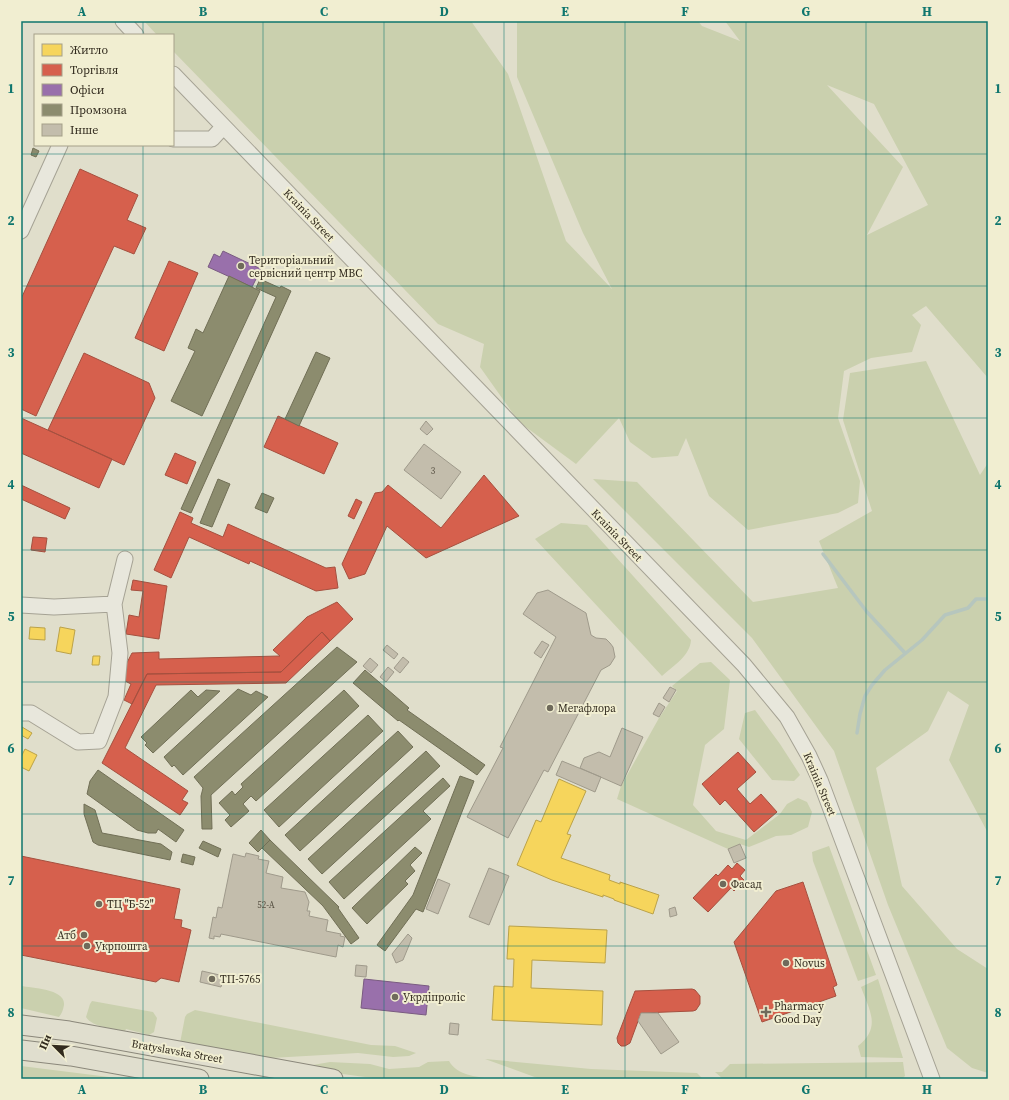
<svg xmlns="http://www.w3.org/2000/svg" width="1009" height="1100" viewBox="0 0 1009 1100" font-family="'Source Serif 4',serif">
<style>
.green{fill:#cad0ae;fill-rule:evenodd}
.homes{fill:#f6d55c;stroke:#bba249}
.shops{fill:#d6604d;stroke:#a5503f}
.offices{fill:#9970ab;stroke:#7a5b81}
.industry{fill:#8c8c6e;stroke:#716f56}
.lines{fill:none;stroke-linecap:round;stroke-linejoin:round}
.stream{stroke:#b6c6be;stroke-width:3.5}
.building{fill:#c3bdac;stroke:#9f9a8b}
.minor-casing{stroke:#a5a294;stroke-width:17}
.major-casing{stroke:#8b887b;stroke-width:21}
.minor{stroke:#e8e7dc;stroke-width:15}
.major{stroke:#e0dece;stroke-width:19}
.grid{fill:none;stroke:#0f766e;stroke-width:1;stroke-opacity:0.55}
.poi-dot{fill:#6f6a5b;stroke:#f1eed1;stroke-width:1.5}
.labels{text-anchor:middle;stroke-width:4;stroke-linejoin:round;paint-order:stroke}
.number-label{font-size:9px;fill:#565042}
.street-label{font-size:11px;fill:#322b1e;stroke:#f1eed1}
.poi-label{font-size:11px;fill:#322b1e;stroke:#f1eed1;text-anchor:start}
.neatline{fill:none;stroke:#0f766e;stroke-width:1.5}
.grid-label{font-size:13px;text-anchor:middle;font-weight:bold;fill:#0f766e}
</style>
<rect width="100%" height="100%" fill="#e0decb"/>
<path class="green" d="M 144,21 L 471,21 L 508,74 L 566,241 L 612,289 L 583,233 L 517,77 L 517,21 L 698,21 L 702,26 L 740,41 L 725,21 L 988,21 L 988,378 L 926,306 L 912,315 L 921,325 L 912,352 L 871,358 L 844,371 L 838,418 L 860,481 L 858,503 L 838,513 L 748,530 L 709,496 L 686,438 L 678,456 L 652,458 L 630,442 L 619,418 L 576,464 L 519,422 L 480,367 L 484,344 L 438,324 L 173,51 L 173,35 L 157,35 ZM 827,85 L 874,104 L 928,205 L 867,235 L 903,167 Z
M 926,361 L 980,475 L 988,463 L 988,833 L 949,760 L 969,705 L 948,691 L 928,731 L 876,768 L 902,886 L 957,949 L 988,969 L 988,1073 L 972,1068 L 947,1048 L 888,905 L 834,751 L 752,638 L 593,479 L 637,482 L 753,602 L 838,588 L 819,541 L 872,511 L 843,420 L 850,373 Z
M 561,523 L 587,525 L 691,640 C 690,656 674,665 662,676 L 535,539 Z
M 711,662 L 730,680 L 724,729 L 705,745 L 693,805 L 716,831 L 746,840 L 780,814 L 787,804 L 798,798 L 807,802 L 812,812 L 808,827 L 791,835 L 776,836 L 749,847 L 740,844 L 728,849 L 617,799 L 621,786 L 659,718 L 677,691 L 672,686 L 700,663 Z
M 755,710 L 780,744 L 800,775 L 794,781 L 772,780 L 739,739 L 745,713 Z
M 829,846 L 876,975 L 858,981 L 813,861 L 812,852 Z
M 878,979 L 903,1058 L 861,1057 L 858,1046 C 882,1027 869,1010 861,987 Z
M 21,986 C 32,988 66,989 64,1005 C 63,1010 62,1013 59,1017 L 21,1008 Z
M 92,1001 L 153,1012 L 157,1018 L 154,1032 L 149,1035 L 126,1029 L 125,1031 C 114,1028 93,1028 86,1017 L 90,1004 Z
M 195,1010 L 371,1045 L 395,1046 L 416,1053 L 409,1056 L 393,1057 L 358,1053 L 271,1058 L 180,1043 L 185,1017 L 187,1014 Z
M 485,1059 L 591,1069 L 697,1073 L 703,1079 L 540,1079 Z
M 449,1061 C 458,1076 475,1076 491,1079 L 380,1079 L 313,1070 L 307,1066 L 330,1062 L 370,1064 L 389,1069 L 419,1067 L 428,1062 Z
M 903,1062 L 905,1076 L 902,1079 L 723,1079 L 715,1072 L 722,1072 L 730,1064 Z
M 21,1066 L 125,1079 L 21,1079 Z"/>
<path class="homes" d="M 30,627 L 45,628 L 45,640 L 29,639 Z
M 60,627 L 75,630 L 71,654 L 56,651 Z
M 93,656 L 100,656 L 99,665 L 92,665 Z
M 22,727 L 32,733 L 28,739 L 21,735 Z
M 25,749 L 37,755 L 29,771 L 21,767 L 21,757 Z
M 559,779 L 586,791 L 567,834 L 571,835 L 561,858 L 610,875 L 609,880 L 620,884 L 620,882 L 659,895 L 653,914 L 614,900 L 614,899 L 603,895 L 603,897 L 552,880 L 517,865 L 536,820 L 541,822 Z
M 509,926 L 607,930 L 605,963 L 532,960 L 531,988 L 603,991 L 602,1025 L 492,1020 L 494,986 L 513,987 L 514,959 L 507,959 Z"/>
<path class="shops" d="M 80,169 L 138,195 L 127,220 L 146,228 L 134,254 L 114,246 L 36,416 L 21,409 L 21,299 Z
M 169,261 L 198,273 L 164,351 L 135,338 Z
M 84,353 L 149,383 L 155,398 L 124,465 L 48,430 Z
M 278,416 L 338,443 L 324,474 L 264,447 Z
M 21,418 L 112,459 L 99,488 L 21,453 Z
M 175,453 L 196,462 L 187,484 L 165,475 Z
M 484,475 L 519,516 L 426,558 L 387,526 L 365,574 L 349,579 L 342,564 L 375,493 L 382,492 L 388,485 L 441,528 Z
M 21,485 L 70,508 L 65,519 L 21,499 Z
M 356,499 L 362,502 L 354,519 L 348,516 Z
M 180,512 L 193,518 L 191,523 L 223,537 L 228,524 L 326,568 L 335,567 L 338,588 L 316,591 L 250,561 L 249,564 L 189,537 L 171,578 L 154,570 Z
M 33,537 L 47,538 L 45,552 L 31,550 Z
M 133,580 L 167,586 L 159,639 L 126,634 L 129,615 L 139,617 L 143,591 L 131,590 Z
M 337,602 L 353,619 L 330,641 L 322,632 L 281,672 L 147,674 L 132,704 L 124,700 L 131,684 L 119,678 L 132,653 L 159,652 L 159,659 L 280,656 L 273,650 L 307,617 Z
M 322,632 L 330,641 L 286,683 L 156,685 L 125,748 L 188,791 L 182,800 L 188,803 L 180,815 L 102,763 L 147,674 L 281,672 Z
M 738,752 L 756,772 L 737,789 L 750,804 L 761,794 L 777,812 L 754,832 L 725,800 L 720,805 L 702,784 Z
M 21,856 L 180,889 L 174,919 L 182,920 L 181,927 L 191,930 L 179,982 L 161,978 L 156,982 L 21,955 Z
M 737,863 L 745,870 L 740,876 L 744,880 L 734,891 L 731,888 L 708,912 L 693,898 L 716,874 L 718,876 L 728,865 L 732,869 Z
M 803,882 L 837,985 L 833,987 L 836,996 L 762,1022 L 734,942 L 776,891 Z
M 692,989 L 695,990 L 700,996 L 700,1004 L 696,1010 L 693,1011 L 641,1013 L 630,1043 L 625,1046 L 621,1046 L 618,1043 L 617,1038 L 635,991 Z"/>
<path class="offices" d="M 223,251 L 261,269 L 252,287 L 208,267 L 214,254 L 220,257 Z
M 364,979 L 429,986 L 426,1015 L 361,1008 Z"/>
<path class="industry" d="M 33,148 L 39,151 L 36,157 L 31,155 Z
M 229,276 L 260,291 L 202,416 L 171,401 L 195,351 L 188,348 L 196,329 L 203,333 Z
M 260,279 L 280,288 L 281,286 L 291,291 L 191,513 L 181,509 L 276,297 L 256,288 Z
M 316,352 L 330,358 L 299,426 L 285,419 Z
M 218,479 L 230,484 L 212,527 L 200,523 Z
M 262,493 L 274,498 L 267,513 L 255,508 Z
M 337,647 L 357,662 L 211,795 L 212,829 L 202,829 L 201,796 L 203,788 L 194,777 Z
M 365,670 L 409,708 L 407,710 L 485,765 L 477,775 L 399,720 L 398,721 L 353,683 Z
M 238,689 L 251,695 L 256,691 L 268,697 L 183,775 L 174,765 L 172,767 L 164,757 Z
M 191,690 L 198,697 L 206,690 L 220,691 L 153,753 L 145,745 L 147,743 L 141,737 Z
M 344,690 L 359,706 L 256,801 L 251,796 L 243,804 L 249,811 L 231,827 L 225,820 L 230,815 L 219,803 L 232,791 L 235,795 L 243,787 L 241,784 Z
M 368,715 L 383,731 L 279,827 L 264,810 Z
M 398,731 L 413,747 L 300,851 L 285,835 Z
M 426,751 L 440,766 L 322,874 L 308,859 Z
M 98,770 L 184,830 L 176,842 L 158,829 L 156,833 L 148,833 L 137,830 L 87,794 L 90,781 Z
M 460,776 L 474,781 L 423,912 L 416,909 L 385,951 L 377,945 L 413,895 Z
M 443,778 L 450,786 L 423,811 L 431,819 L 344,899 L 329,882 Z
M 84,804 L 95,810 L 102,833 L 161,844 L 172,852 L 170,860 L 98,845 L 93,842 L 84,814 Z
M 261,830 L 270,840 L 258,852 L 249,843 Z
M 270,840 L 339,907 L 338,908 L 359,938 L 351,944 L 323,906 L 262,848 Z
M 203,841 L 221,849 L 218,857 L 199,848 Z
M 415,847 L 422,853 L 410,865 L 415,871 L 405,881 L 408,884 L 367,924 L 352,908 Z
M 183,854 L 195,857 L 193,865 L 181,862 Z"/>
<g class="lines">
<path class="stream" d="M 823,554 L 867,612 L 905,653
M 857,733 L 860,714 L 865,696 L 872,685 L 885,670 L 922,640 L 945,615 L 968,608 L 976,599 L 988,599"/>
</g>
<path class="building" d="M 426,421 L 433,429 L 427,435 L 420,429 Z
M 424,444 L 461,472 L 441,499 L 404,470 Z
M 548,590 L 586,613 L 591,635 L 596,638 L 606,639 L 610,643 L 613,647 L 615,657 L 610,665 L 601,670 L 548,772 L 544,770 L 508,838 L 467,817 L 503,748 L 500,747 L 556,637 L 523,614 L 537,593 Z
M 542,641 L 549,645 L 541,658 L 534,653 Z
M 387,645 L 398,654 L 394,659 L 383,650 Z
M 403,657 L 409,662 L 400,673 L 394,668 Z
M 370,658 L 378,665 L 371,673 L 363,666 Z
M 388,667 L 394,672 L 386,682 L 380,677 Z
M 670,687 L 676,690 L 669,702 L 663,698 Z
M 659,703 L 665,707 L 659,717 L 653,714 Z
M 622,728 L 643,737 L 621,786 L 580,768 L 584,758 L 599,752 L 610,757 Z
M 562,761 L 601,777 L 595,792 L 556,775 Z
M 740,844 L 746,858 L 734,863 L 728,849 Z
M 246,853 L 259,856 L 258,859 L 269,861 L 266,873 L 283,877 L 281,888 L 305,892 L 309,902 L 307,911 L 310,911 L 309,916 L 328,920 L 326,931 L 341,934 L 340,936 L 345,937 L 343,947 L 338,945 L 336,957 L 221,934 L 220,937 L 214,936 L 214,939 L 209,938 L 213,917 L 216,918 L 218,907 L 222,908 L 233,854 L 245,857 Z
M 489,868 L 509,876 L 489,925 L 469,917 Z
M 438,879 L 450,884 L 438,914 L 426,909 Z
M 675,907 L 677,915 L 670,917 L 669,909 Z
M 408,934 L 412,938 L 403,960 L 396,963 L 392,954 Z
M 356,965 L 367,966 L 366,977 L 355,976 Z
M 202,971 L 224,976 L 221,987 L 200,982 Z
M 641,1013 L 658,1013 L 679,1042 L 661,1054 L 638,1021 Z
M 450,1023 L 459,1024 L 458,1035 L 449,1034 Z"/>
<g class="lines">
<defs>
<path id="minor" d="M 123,21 L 136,35
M 173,74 L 744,665 L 787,717 L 809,756 L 820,780 L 932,1079
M 173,139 L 212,139 L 223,127
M 21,231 L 60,145
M 21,605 L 54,607 L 114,604
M 21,713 L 31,713 L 78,742 L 99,741 L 116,697 L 120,653 L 114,604 L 125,559"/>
<path id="major" d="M 21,1025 L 69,1031 L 333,1079
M 21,1050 L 71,1056 L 199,1079"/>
</defs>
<use href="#minor" class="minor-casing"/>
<use href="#major" class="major-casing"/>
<use href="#minor" class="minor"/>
<use href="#major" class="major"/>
</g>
<path class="grid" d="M 143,21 L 143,35M 263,21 L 263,1079M 384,21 L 384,1079M 504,21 L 504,1079M 625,21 L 625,1079M 746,21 L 746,1079M 866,21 L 866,1079M 143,145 L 143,1079M 21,154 L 988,154M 21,286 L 988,286M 21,418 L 988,418M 21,550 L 988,550M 21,682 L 988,682M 21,814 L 988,814M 21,946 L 988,946"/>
<g class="poi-dot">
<circle cx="241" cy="266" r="4"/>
<circle cx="550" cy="708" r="4"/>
<circle cx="723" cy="884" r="4"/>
<circle cx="99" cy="904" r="4"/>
<circle cx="84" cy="935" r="4"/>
<circle cx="87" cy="946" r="4"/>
<circle cx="786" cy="963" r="4"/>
<circle cx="212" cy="979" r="4"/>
<circle cx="395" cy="997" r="4"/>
<path d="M764 1006h4v4h4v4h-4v4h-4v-4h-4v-4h4z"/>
</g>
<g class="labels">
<g class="number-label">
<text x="433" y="474">3</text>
<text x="266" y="908">52-А</text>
</g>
<g class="street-label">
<text transform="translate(309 215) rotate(46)" y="4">Krainia Street</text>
<text transform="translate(617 535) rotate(46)" y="4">Krainia Street</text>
<text transform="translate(820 784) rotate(67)" y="4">Krainia Street</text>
<text transform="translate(177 1051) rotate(10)" y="4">Bratyslavska Street</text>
</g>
<g class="poi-label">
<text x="249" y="264">Територіальний<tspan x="249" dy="13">сервісний центр МВС</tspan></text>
<text x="558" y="712">Мегафлора</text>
<text x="731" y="888">Фасад</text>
<text x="107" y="908">ТЦ "Б-52"</text>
<text x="76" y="939" text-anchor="end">Атб</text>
<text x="95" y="950">Укрпошта</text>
<text x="794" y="967">Novus</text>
<text x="220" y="983">ТП-5765</text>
<text x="403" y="1001">Укрдіпроліс</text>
<text x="774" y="1010">Pharmacy<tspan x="774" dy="13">Good Day</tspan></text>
</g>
</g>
<rect width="1009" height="1100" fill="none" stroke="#f1eed1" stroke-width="44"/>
<rect x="34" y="34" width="140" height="112" fill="#f1eed1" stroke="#a5a089"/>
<rect x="42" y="44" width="20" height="12" fill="#f6d55c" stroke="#a5a089"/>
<text x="70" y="54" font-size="12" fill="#322b1e">Житло</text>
<rect x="42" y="64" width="20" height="12" fill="#d6604d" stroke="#a5a089"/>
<text x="70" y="74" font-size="12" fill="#322b1e">Торгівля</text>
<rect x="42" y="84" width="20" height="12" fill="#9970ab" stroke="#a5a089"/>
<text x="70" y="94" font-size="12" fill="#322b1e">Офіси</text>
<rect x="42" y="104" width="20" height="12" fill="#8c8c6e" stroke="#a5a089"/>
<text x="70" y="114" font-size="12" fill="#322b1e">Промзона</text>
<rect x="42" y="124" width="20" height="12" fill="#c3bdac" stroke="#a5a089"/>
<text x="70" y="134" font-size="12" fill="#322b1e">Інше</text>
<g transform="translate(54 1046) rotate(294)" stroke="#f1eed1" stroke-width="3" paint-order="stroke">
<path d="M0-3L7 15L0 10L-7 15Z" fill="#322b1e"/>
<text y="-6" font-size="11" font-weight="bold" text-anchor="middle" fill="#322b1e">Пн</text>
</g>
<rect x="22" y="22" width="965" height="1056" class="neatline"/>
<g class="grid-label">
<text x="82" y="16">A</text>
<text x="203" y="16">B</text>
<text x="324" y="16">C</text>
<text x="444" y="16">D</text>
<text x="565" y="16">E</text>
<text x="685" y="16">F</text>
<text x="806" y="16">G</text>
<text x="927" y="16">H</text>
<text x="11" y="93">1</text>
<text x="998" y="93">1</text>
<text x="11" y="225">2</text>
<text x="998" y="225">2</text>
<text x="11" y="357">3</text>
<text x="998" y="357">3</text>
<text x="11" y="489">4</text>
<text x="998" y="489">4</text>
<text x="11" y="621">5</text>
<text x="998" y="621">5</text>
<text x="11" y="753">6</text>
<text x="998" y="753">6</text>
<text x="11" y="885">7</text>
<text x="998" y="885">7</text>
<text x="11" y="1017">8</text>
<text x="998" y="1017">8</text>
<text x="82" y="1094">A</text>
<text x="203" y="1094">B</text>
<text x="324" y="1094">C</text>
<text x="444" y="1094">D</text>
<text x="565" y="1094">E</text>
<text x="685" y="1094">F</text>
<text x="806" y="1094">G</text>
<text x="927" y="1094">H</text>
</g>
</svg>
